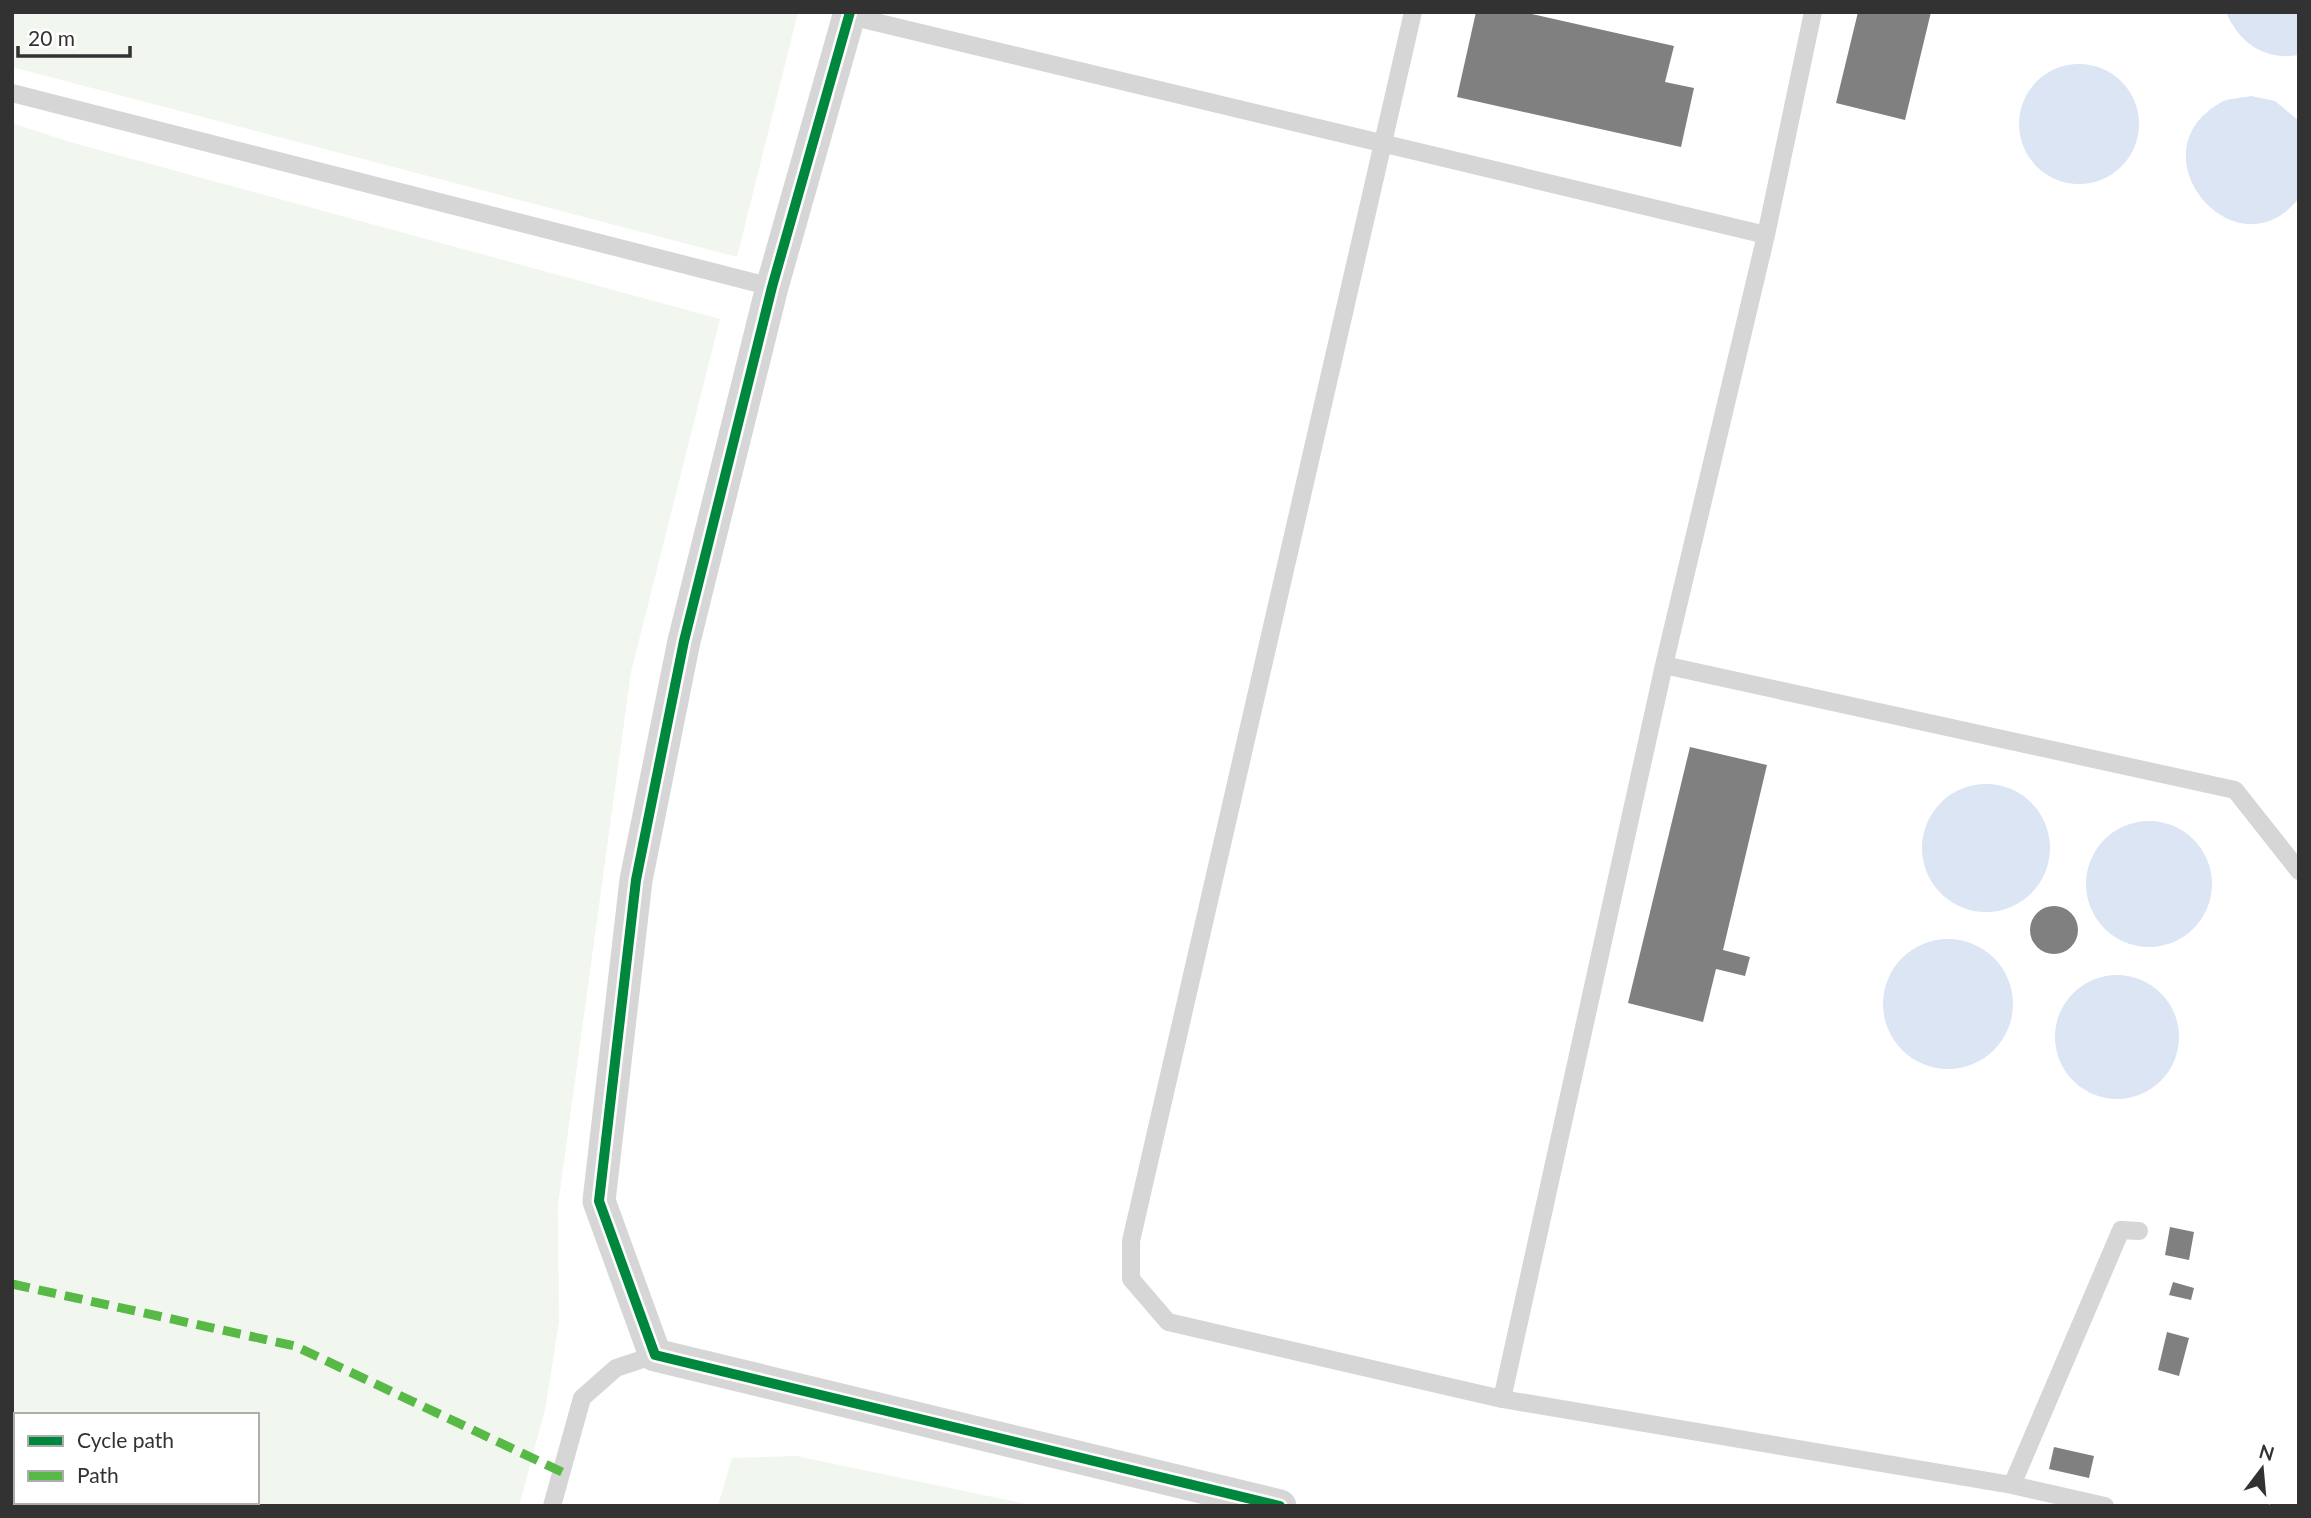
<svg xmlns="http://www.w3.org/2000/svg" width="2311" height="1518" viewBox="0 0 2311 1518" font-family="Lato,sans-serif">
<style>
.green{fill:#f1f6ee;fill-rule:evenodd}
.water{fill:#dbe5f4}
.building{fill:#808080}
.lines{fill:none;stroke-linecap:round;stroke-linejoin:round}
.service{stroke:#d6d6d6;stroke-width:18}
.minor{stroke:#d6d6d6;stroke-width:33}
.quiet{stroke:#58b947;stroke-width:9;stroke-dasharray:18 9;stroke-linecap:butt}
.cycleway-casing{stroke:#fff;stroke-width:15}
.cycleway{stroke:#00873e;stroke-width:10}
</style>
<rect width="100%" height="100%" fill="#fff"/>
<path class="green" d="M 12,12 L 798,12 L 737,257 L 12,67 Z
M 12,123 L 70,142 L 720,319 L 631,672 L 558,1205 L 559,1322 L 545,1410 L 519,1506 L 12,1506 ZM 16,1415 L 257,1415 L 257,1502 L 16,1502 Z
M 796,1456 L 1036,1506 L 718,1506 L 732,1458 Z"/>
<path class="water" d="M 2226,12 L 2299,12 L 2299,55 C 2265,61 2239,43 2226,12 Z
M2019 124a60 60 0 1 1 120 0a60 60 0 1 1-120 0Z
M 2251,96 L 2275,101 L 2299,121 L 2299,198 C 2237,278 2131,154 2220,103 C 2228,98 2242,98 2251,96 Z
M1922 848a64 64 0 1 1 128 0a64 64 0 1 1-128 0Z
M2086 884a63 63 0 1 1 126 0a63 63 0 1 1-126 0Z
M1883 1004a65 65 0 1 1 130 0a65 65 0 1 1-130 0Z
M2055 1037a62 62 0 1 1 124 0a62 62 0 1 1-124 0Z"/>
<path class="building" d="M 1476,12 L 1523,12 L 1674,46 L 1665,82 L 1694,88 L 1681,147 L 1457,97 Z
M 1858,12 L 1931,12 L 1905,120 L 1836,103 Z
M 1690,747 L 1767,765 L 1723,950 L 1750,957 L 1745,976 L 1716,969 L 1703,1022 L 1628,1003 Z
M2030 930a24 24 0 1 1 48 0a24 24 0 1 1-48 0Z
M 2170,1227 L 2194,1232 L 2189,1260 L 2165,1255 Z
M 2173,1282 L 2194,1288 L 2191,1300 L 2169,1295 Z
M 2167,1332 L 2189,1338 L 2179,1376 L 2158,1370 Z
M 2054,1447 L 2094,1456 L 2089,1478 L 2049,1469 Z"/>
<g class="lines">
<path class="service" d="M 1413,12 L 1131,1241 L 1131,1279 L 1168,1322 L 1502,1399
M 1813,12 L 1766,235 L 1664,665 L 1502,1399 L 2012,1485 L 2105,1506
M 850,16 L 1766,235
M 12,93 L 772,287
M 1664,665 L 2235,790 L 2299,871
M 2012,1485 L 2121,1230 L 2139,1231
M 552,1506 L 582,1398 L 616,1368 L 655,1355"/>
<path class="minor" d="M 850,12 L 772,287 L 684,641 L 636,880 L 599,1201 L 655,1355 L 1280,1506"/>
<path class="quiet" d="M 12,1284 L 295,1346 L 562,1472"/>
<defs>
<path id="cycleway" d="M 850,12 L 772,287 L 684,641 L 636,880 L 599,1201 L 655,1355 L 1280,1506"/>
</defs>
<use href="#cycleway" class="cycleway-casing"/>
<use href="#cycleway" class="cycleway"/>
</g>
<rect width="2311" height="1518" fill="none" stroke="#323232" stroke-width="28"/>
<rect x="14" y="1413" width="245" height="91" fill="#ffffff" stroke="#adadad" stroke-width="2"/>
<rect x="28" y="1436" width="35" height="10" fill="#00873e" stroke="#adadad" stroke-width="2"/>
<text x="77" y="1448" font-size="21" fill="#323232">Cycle path</text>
<rect x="28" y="1471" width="35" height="10" fill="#58b947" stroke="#adadad" stroke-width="2"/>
<text x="77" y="1483" font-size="21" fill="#323232">Path</text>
<g transform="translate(2262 1469) rotate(16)" stroke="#ffffff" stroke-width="5" paint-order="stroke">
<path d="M0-5L12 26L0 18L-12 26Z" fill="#323232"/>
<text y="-10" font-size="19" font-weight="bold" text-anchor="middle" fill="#323232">N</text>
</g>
<path d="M18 46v10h112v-10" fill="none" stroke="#323232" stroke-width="3.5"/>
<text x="28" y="46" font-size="21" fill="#323232" stroke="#ffffff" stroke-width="5" paint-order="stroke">20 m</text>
</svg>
